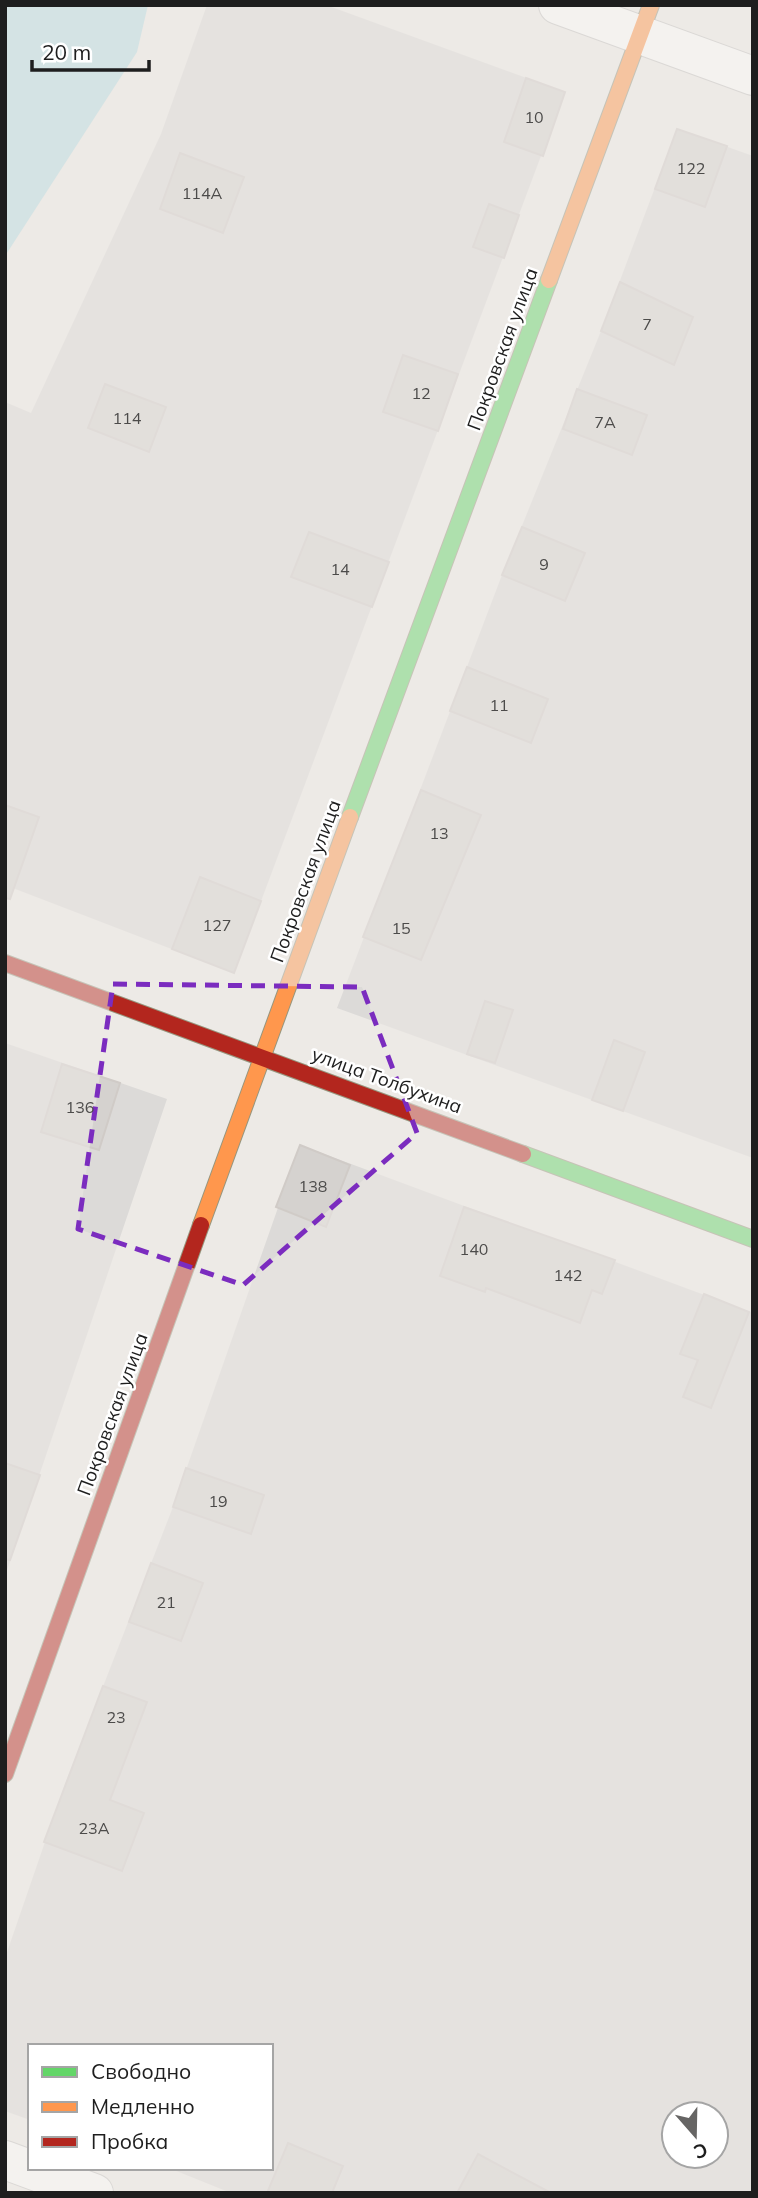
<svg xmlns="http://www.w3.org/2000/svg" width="758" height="2198" viewBox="0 0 758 2198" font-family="Mulish,sans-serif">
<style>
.residential{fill:#dcdad8;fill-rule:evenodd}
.water{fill:#b6dce3}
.building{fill:#d5d2cf;stroke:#d0cbc7;stroke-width:2}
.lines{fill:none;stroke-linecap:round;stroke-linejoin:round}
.street-casing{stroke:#c5c4c2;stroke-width:40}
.fast-casing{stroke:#97967e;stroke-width:18}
.slow-casing{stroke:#97967e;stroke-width:18}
.jam-casing{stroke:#97967e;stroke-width:18}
.street{stroke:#fcfcfb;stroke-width:38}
.fast{stroke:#63d668;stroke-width:16}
.slow{stroke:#ff974d;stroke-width:16}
.jam{stroke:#b3261e;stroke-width:16}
.marked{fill:none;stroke:#7b2cbf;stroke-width:5;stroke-dasharray:14 9;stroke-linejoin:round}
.labels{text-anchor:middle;stroke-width:5;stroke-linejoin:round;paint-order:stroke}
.number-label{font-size:16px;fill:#4c4b4a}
.street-label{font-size:19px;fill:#1e1e1e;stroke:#fff}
</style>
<rect width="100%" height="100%" fill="#edeae6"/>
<path class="residential" d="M 207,5 L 326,5 L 565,92 L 234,973 L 5,885 L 5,402 L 31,413 L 161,134 Z
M 677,129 L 753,156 L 753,1158 L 337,1008 L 502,575 L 601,331 Z
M 5,1043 L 167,1099 L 5,1576 Z
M 300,1145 L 753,1313 L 753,2193 L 231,2193 L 169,2168 L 271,2168 L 271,2046 L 30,2046 L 30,2120 L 5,2111 L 5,1958 L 65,1784 L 173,1507 ZM 674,2114 L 716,2114 L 716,2156 L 674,2156 Z"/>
<path class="water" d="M 5,5 L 148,5 L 137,52 L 5,256 Z"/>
<path class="building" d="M 526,78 L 565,92 L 543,156 L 504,142 Z
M 677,129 L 727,146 L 705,207 L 655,189 Z
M 180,153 L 244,177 L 223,233 L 160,209 Z
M 489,204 L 519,215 L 504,258 L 473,247 Z
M 620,282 L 693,317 L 674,365 L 601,331 Z
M 403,355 L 458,374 L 438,431 L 383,412 Z
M 105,384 L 166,407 L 149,452 L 88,428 Z
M 577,389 L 647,415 L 632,455 L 563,429 Z
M 522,527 L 585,553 L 565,601 L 502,575 Z
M 309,532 L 389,562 L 372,607 L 291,577 Z
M 467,667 L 548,699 L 531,743 L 450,711 Z
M 421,790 L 481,815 L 421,960 L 363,937 Z
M 5,805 L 39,817 L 10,899 L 5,898 Z
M 200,877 L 261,901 L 234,973 L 172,949 Z
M 485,1001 L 513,1010 L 495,1063 L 467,1054 Z
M 614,1040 L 645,1052 L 623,1111 L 592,1100 Z
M 62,1064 L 120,1083 L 99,1150 L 41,1132 Z
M 300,1145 L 350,1165 L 326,1227 L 276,1207 Z
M 464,1207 L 615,1260 L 602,1294 L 592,1290 L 580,1323 L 486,1288 L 485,1292 L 440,1276 Z
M 704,1294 L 749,1312 L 711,1408 L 683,1397 L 698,1360 L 680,1354 Z
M 5,1463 L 40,1475 L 10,1560 L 5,1559 Z
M 186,1468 L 264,1495 L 251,1534 L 173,1507 Z
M 151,1563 L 203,1583 L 181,1641 L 129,1622 Z
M 103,1686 L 147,1702 L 110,1800 L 144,1813 L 122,1871 L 44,1842 Z
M 288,2143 L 343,2166 L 332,2193 L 267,2193 Z
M 478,2154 L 551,2193 L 457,2193 Z"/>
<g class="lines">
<defs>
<path id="street" d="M 558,5 L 753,76
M 5,2160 L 94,2193"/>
<path id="fast" d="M 350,817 L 549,280
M 523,1154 L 753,1239"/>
<path id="slow" d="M 549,280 L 651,5
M 201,1225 L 350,817"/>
<path id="jam" d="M 5,963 L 523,1154
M 5,1774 L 201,1225"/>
</defs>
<use href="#street" class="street-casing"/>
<use href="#fast" class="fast-casing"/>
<use href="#slow" class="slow-casing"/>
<use href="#jam" class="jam-casing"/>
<use href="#street" class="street"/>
<use href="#fast" class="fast"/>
<use href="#slow" class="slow"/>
<use href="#jam" class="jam"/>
</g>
<path d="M0 0H758V2198H0ZM 113,984 L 362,987 L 417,1133 L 243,1285 L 78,1229 Z" fill="#edeae6" fill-opacity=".55" fill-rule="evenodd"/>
<path class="marked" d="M 113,984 L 362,987 L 417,1133 L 243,1285 L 78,1229 Z"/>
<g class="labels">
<g class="number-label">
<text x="534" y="123">10</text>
<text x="691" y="174">122</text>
<text x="202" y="199">114А</text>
<text x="647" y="330">7</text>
<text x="421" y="399">12</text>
<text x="127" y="424">114</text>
<text x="605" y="428">7А</text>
<text x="544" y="570">9</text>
<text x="340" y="575">14</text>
<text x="499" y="711">11</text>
<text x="439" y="839">13</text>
<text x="217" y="931">127</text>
<text x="401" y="934">15</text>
<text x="80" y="1113">136</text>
<text x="313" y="1192">138</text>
<text x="474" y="1255">140</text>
<text x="568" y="1281">142</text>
<text x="218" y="1507">19</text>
<text x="166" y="1608">21</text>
<text x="116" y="1723">23</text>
<text x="94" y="1834">23А</text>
</g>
<g class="street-label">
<text transform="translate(502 349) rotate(-70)" y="7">Покровская улица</text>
<text transform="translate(305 881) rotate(-70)" y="7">Покровская улица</text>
<text transform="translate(387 1080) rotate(20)" y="7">улица Толбухина</text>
<text transform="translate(112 1414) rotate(-70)" y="7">Покровская улица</text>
</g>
</g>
<rect width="758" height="2198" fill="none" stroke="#1e1e1e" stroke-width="14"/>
<rect x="28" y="2044" width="245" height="126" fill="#ffffff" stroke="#a5a5a5" stroke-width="2"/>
<rect x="42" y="2067" width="35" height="10" fill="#63d668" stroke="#a5a5a5" stroke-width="2"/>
<text x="91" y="2079" font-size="21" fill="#1e1e1e">Свободно</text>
<rect x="42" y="2102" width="35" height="10" fill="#ff974d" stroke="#a5a5a5" stroke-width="2"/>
<text x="91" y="2114" font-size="21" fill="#1e1e1e">Медленно</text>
<rect x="42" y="2137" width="35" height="10" fill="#b3261e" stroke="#a5a5a5" stroke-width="2"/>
<text x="91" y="2149" font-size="21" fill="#1e1e1e">Пробка</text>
<g transform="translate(695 2135) rotate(160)"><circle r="33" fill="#ffffff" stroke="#a5a5a5" stroke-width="2"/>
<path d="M0-5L12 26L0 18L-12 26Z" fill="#666564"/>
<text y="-10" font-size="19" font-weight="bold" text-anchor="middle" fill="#1e1e1e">С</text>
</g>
<path d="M32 60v10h117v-10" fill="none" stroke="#1e1e1e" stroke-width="3.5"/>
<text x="42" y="60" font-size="21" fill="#1e1e1e" stroke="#ffffff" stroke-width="5" paint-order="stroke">20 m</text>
</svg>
